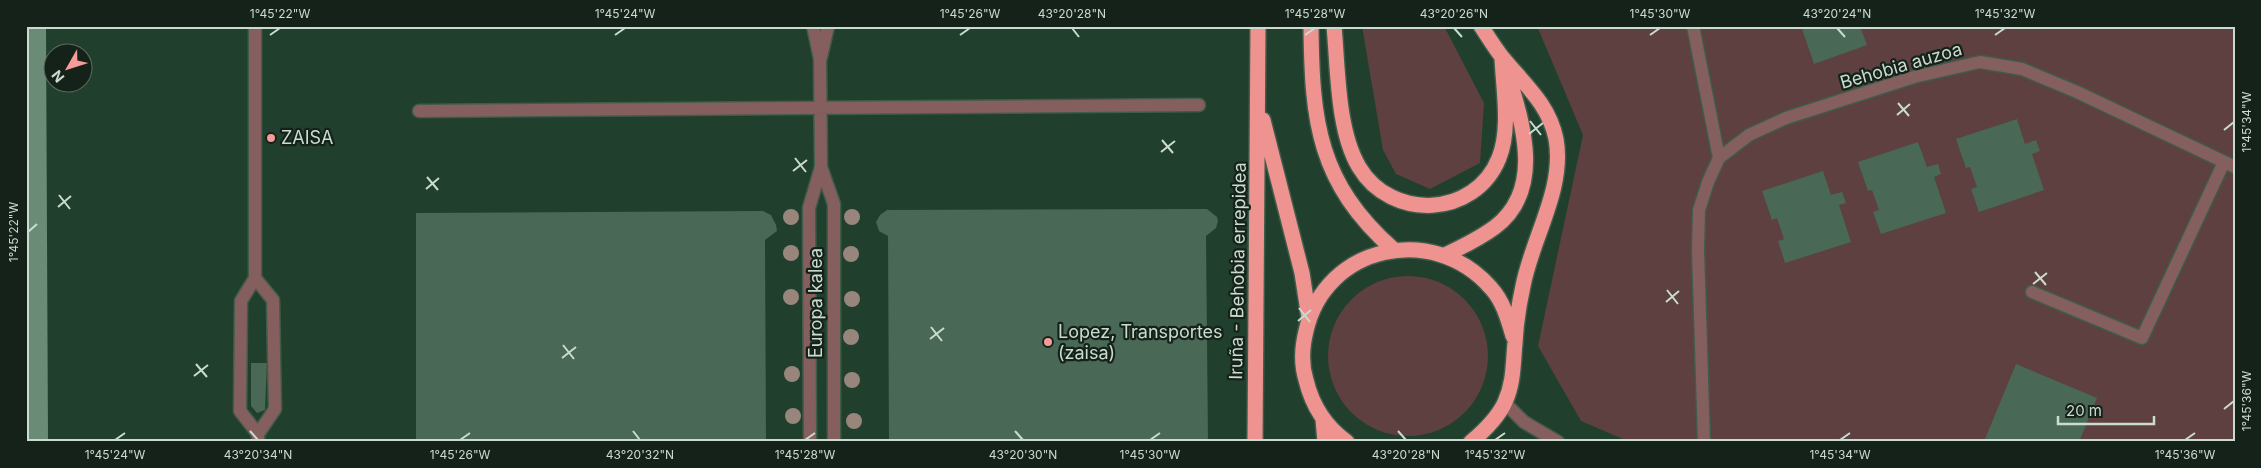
<svg xmlns="http://www.w3.org/2000/svg" width="2261" height="468" viewBox="0 0 2261 468" font-family="Inter,sans-serif">
<style>
.green{fill:#5d403f}
.water{fill:#6a8c76}
.building{fill:#496855}
.lines{fill:none;stroke-linecap:round;stroke-linejoin:round}
.minor-casing{stroke:#3f5b4a;stroke-width:15}
.highway-casing{stroke:#3f5b4a;stroke-width:18}
.minor{stroke:#855f5e;stroke-width:12}
.highway{stroke:#ee9390;stroke-width:15}
.tree{fill:#98867d}
.ticks{fill:none;stroke:#cadbd0;stroke-width:2}
.poi-dot{fill:#f59b99;stroke:#15221a;stroke-width:2}
.labels{text-anchor:middle;stroke-width:4.5;stroke-linejoin:round;paint-order:stroke}
.street-label{font-size:18px;fill:#cadbd0;stroke:#15221a}
.poi-label{font-size:18px;fill:#cadbd0;stroke:#15221a;text-anchor:start}
.neatline{fill:none;stroke:#cadbd0;stroke-width:2}
.ticks-label{font-size:12px;text-anchor:middle;fill:#cadbd0}
</style>
<rect width="100%" height="100%" fill="#213f2d"/>
<path class="green" d="M 1362,26 L 1444,26 L 1484,103 L 1480,163 L 1430,189 L 1396,174 L 1383,150 Z
M 1537,26 L 2235,26 L 2235,442 L 1630,442 L 1581,421 L 1538,346 L 1583,135 Z
M1328 356a80 80 0 1 1 160 0a80 80 0 1 1-160 0Z"/>
<path class="water" d="M 26,26 L 46,26 L 48,442 L 26,442 Z"/>
<path class="building" d="M 1801,26 L 1860,26 L 1867,45 L 1814,64 Z
M 2017,119 L 2025,144 L 2036,140 L 2040,151 L 2032,154 L 2044,190 L 1979,212 L 1971,189 L 1977,187 L 1970,167 L 1966,168 L 1956,139 Z
M 1918,142 L 1927,167 L 1938,164 L 1941,174 L 1934,177 L 1946,213 L 1881,234 L 1873,212 L 1879,210 L 1872,190 L 1868,191 L 1858,162 Z
M 1823,171 L 1831,195 L 1842,192 L 1846,203 L 1839,205 L 1851,242 L 1785,263 L 1778,241 L 1784,239 L 1777,218 L 1772,220 L 1762,191 Z
M 1207,209 L 1217,217 L 1218,221 L 1216,228 L 1206,236 L 1208,442 L 889,442 L 888,236 L 879,231 L 876,222 L 880,215 L 887,210 Z
M 763,211 L 771,215 L 776,225 L 777,231 L 765,240 L 766,442 L 416,442 L 416,213 Z
M 251,363 L 267,363 L 265,410 L 257,413 L 251,406 Z
M 2016,364 L 2097,398 L 2079,442 L 1990,442 L 1985,439 Z"/>
<g class="lines">
<defs>
<path id="minor" d="M 255,26 L 255,278 L 241,301 L 240,411 L 258,434
M 1693,26 L 1719,158
M 821,57 L 828,26
M 419,111 L 1199,105
M 821,167 L 834,204 L 834,442
M 255,278 L 273,300 L 275,409 L 258,434 L 258,442
M 2032,292 L 2142,338 L 2224,162
M 1505,403 L 1524,422 L 1558,442
M 810,442 L 809,208 L 821,167 L 820,59 L 813,26
M 1704,442 L 1698,250 L 1699,210 L 1708,182 L 1719,158 L 1749,135 L 1786,118 L 1914,77 L 1980,62 L 2022,69 L 2077,92 L 2235,167"/>
<path id="highway" d="M 1311,26 C 1312,122 1318,183 1394,250
M 1334,26 C 1338,68 1337,130 1359,167 C 1391,221 1475,218 1499,158 C 1511,128 1503,88 1502,57
M 1263,120 L 1302,273 L 1309,318
M 1445,255 C 1462,247 1479,239 1495,227 C 1544,190 1523,124 1508,75
M 1323,419 L 1325,442
M 1255,442 L 1258,26
M 1347,442 C 1326,427 1312,405 1306,380 C 1301,364 1302,347 1306,331 C 1325,245 1434,222 1491,288 C 1503,301 1508,319 1513,336
M 1471,442 C 1484,431 1498,418 1505,402 C 1514,382 1513,363 1515,343 C 1516,324 1519,304 1523,286 C 1532,238 1565,189 1556,139 C 1549,104 1524,84 1502,57 C 1495,48 1488,37 1481,26"/>
</defs>
<use href="#minor" class="minor-casing"/>
<use href="#highway" class="highway-casing"/>
<use href="#minor" class="minor"/>
<use href="#highway" class="highway"/>
</g>
<g class="tree">
<circle cx="791" cy="217" r="8"/>
<circle cx="852" cy="217" r="8"/>
<circle cx="791" cy="253" r="8"/>
<circle cx="851" cy="254" r="8"/>
<circle cx="791" cy="297" r="8"/>
<circle cx="852" cy="299" r="8"/>
<circle cx="851" cy="337" r="8"/>
<circle cx="792" cy="374" r="8"/>
<circle cx="852" cy="380" r="8"/>
<circle cx="793" cy="416" r="8"/>
<circle cx="854" cy="421" r="8"/>
</g>
<path class="ticks" d="M 1072,28 L 1079,37M 1454,28 L 1462,37M 1837,28 L 1845,37M 270,35 L 280,28M 615,35 L 625,28M 960,35 L 970,28M 1305,35 L 1315,28M 1650,35 L 1660,28M 1995,35 L 2005,28M 1898,103 L 1909,116M 1897,115 L 1910,104M 1530,121 L 1541,135M 2224,130 L 2234,122M 1529,134 L 1543,123M 1162,140 L 1173,153M 1161,152 L 1175,141M 795,158 L 806,172M 793,171 L 807,160M 427,177 L 438,190M 426,189 L 439,178M 59,195 L 70,209M 58,207 L 71,196M 28,232 L 37,224M 2035,272 L 2046,285M 2033,284 L 2047,273M 1667,290 L 1678,304M 1666,302 L 1679,291M 1299,308 L 1310,322M 1298,321 L 1311,310M 931,327 L 942,341M 930,339 L 944,328M 563,345 L 574,359M 562,358 L 576,347M 196,364 L 207,377M 194,376 L 208,365M 2224,409 L 2234,401M 250,431 L 258,440M 633,431 L 640,440M 1015,431 L 1023,440M 1398,431 L 1406,440M 115,440 L 125,433M 460,440 L 470,433M 805,440 L 815,433M 1150,440 L 1160,433M 1495,440 L 1505,433M 1840,440 L 1850,433M 2185,440 L 2195,433"/>
<g class="poi-dot">
<circle cx="271" cy="138" r="5"/>
<circle cx="1048" cy="342" r="5"/>
</g>
<g class="labels">
<g class="street-label">
<text transform="translate(1901 66) rotate(-16)" y="6">Behobia auzoa</text>
<text transform="translate(1238 271) rotate(-89)" y="6">Iruña - Behobia errepidea</text>
<text transform="translate(816 303) rotate(-90)" y="6">Europa kalea</text>
</g>
<g class="poi-label">
<text x="281" y="144">ZAISA</text>
<text x="1058" y="338">Lopez, Transportes<tspan x="1058" dy="21">(zaisa)</tspan></text>
</g>
</g>
<rect width="2261" height="468" fill="none" stroke="#15221a" stroke-width="55"/>
<g transform="translate(68 68) rotate(231)"><circle r="24" fill="#15221a" stroke="#5d6c63"/>
<path d="M0-4L9 19L0 12L-9 19Z" fill="#f59b99"/>
<text y="-8" font-size="14" font-weight="bold" text-anchor="middle" fill="#cadbd0">N</text>
</g>
<path d="M2058 416v8h96v-8" fill="none" stroke="#cadbd0" stroke-width="2.5"/>
<text x="2066" y="416" font-size="15" fill="#cadbd0" stroke="#15221a" stroke-width="4" paint-order="stroke">20 m</text>
<rect x="28" y="28" width="2206" height="412" class="neatline"/>
<g class="ticks-label">
<text x="280" y="18">1°45'22"W</text>
<text x="625" y="18">1°45'24"W</text>
<text x="970" y="18">1°45'26"W</text>
<text x="1072" y="18">43°20'28"N</text>
<text x="1315" y="18">1°45'28"W</text>
<text x="1454" y="18">43°20'26"N</text>
<text x="1660" y="18">1°45'30"W</text>
<text x="1837" y="18">43°20'24"N</text>
<text x="2005" y="18">1°45'32"W</text>
<text transform="translate(2247 122) rotate(-90)" y="4">1°45'34"W</text>
<text transform="translate(14 232) rotate(-90)" y="4">1°45'22"W</text>
<text transform="translate(2247 401) rotate(-90)" y="4">1°45'36"W</text>
<text x="115" y="459">1°45'24"W</text>
<text x="258" y="459">43°20'34"N</text>
<text x="460" y="459">1°45'26"W</text>
<text x="640" y="459">43°20'32"N</text>
<text x="805" y="459">1°45'28"W</text>
<text x="1023" y="459">43°20'30"N</text>
<text x="1150" y="459">1°45'30"W</text>
<text x="1406" y="459">43°20'28"N</text>
<text x="1495" y="459">1°45'32"W</text>
<text x="1840" y="459">1°45'34"W</text>
<text x="2185" y="459">1°45'36"W</text>
</g>
</svg>
